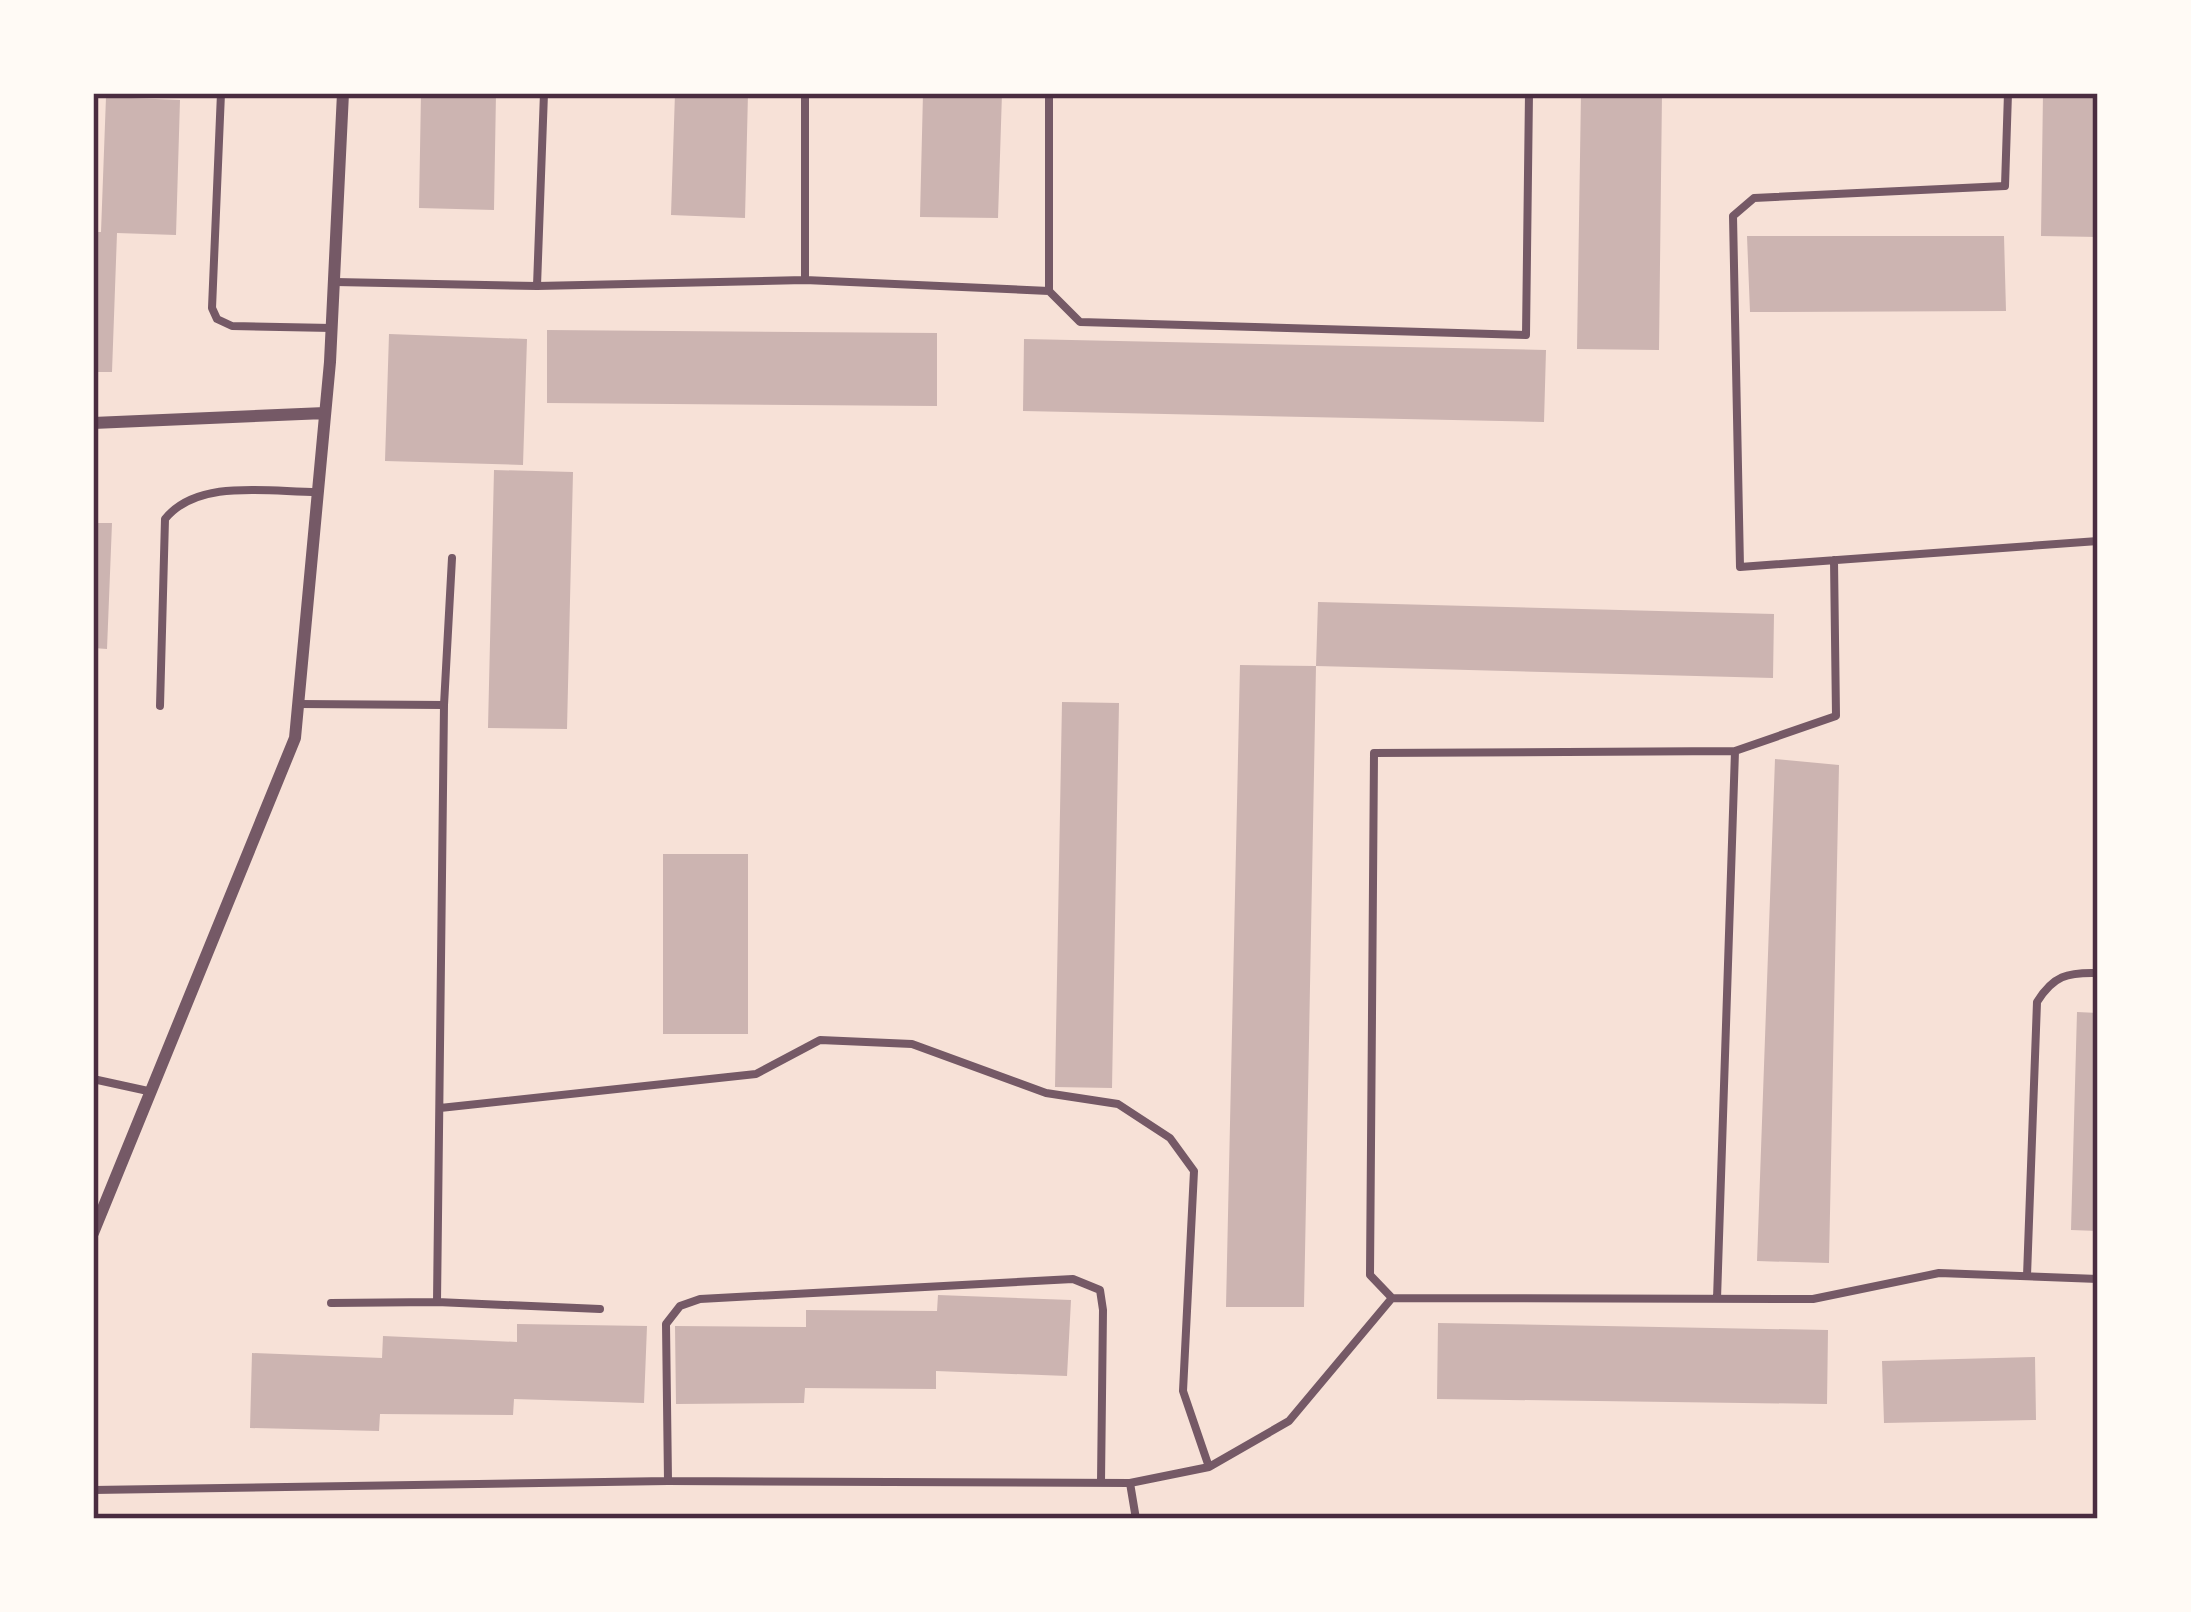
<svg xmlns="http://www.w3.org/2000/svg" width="2191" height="1612" viewBox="0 0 2191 1612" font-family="'Fira Sans',sans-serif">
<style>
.building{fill:#ccb4b1}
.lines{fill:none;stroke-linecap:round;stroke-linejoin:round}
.service{stroke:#755966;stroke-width:8}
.minor{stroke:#755966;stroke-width:12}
.neatline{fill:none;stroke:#4a2c40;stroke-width:4.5}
</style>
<rect width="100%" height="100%" fill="#f7e1d7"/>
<path class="building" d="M 421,93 L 496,93 L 494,210 L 419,208 Z
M 675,93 L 748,93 L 745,218 L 671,215 Z
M 923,93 L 1002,93 L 998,218 L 920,217 Z
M 1581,93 L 1662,93 L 1659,350 L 1577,349 Z
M 2043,93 L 2098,93 L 2098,237 L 2041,236 Z
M 106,97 L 180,100 L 176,235 L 117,233 L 112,372 L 93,372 L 93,232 L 101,232 Z
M 1747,236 L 2004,236 L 2006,311 L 1750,312 Z
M 547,330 L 937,333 L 937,406 L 547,403 Z
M 389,334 L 527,339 L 523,465 L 385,461 Z
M 1024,339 L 1546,350 L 1544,422 L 1023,411 Z
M 494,470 L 573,472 L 567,729 L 488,728 Z
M 93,523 L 112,523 L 107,649 L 93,648 Z
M 1318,602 L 1774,614 L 1773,678 L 1316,666 Z
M 1240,665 L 1316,666 L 1304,1307 L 1226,1307 Z
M 1062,702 L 1119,703 L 1112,1088 L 1055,1087 Z
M 1775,759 L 1839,765 L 1829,1263 L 1757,1261 Z
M 663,854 L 748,854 L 748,1034 L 663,1034 Z
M 2077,1012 L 2098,1013 L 2098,1231 L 2071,1230 Z
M 938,1295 L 1071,1300 L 1067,1376 L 936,1371 L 936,1389 L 805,1388 L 804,1403 L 676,1404 L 675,1326 L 806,1327 L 806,1310 L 937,1311 Z
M 1438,1323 L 1828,1330 L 1827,1404 L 1437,1399 Z
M 517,1324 L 647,1326 L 644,1403 L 514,1399 L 513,1415 L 380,1414 L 379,1431 L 250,1428 L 252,1353 L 382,1358 L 383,1336 L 517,1342 Z
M 2035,1357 L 2036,1420 L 1884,1423 L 1882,1361 Z"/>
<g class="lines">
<path class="service" d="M 221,93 L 212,308 L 217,319 L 232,326 L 332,328
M 1049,93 L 1049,291
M 2008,93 L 2005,186 L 1754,198 L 1733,216 L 1740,567 L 2098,541
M 805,280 L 805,93
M 335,282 L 537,286 L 805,280 L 1049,291 L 1080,322 L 1526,335 L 1529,93
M 537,286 L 544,93
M 1834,560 L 1836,716 L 1735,751 L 1374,753 L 1370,1275 L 1392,1298 L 1813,1299 L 1939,1273 L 2098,1279
M 299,704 L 444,705 L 452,558
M 444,705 L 437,1302 L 600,1309
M 160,706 L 165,519 C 198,478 269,492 317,492
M 93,1079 L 148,1091
M 440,1108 L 756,1074 L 820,1040 L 912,1044 L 1046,1093 L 1118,1104 L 1170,1138 L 1194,1171 L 1183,1391 L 1209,1467
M 2027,1276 L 2037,1002 C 2053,976 2067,972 2098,973
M 1717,1299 L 1735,751
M 331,1303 L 437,1302
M 668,1481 L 666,1324 L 680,1306 L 700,1299 L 1073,1279 L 1100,1290 L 1103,1310 L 1101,1482
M 1130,1483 L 1136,1519
M 93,1490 L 668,1481 L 1130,1483 L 1209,1467 L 1289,1421 L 1392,1298"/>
<path class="minor" d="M 93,423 L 325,413
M 93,1233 L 295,738 L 330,362 L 343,93"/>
</g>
<rect width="2191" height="1612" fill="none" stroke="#fffaf5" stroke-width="192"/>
<rect x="96" y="96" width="1999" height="1420" class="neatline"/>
</svg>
